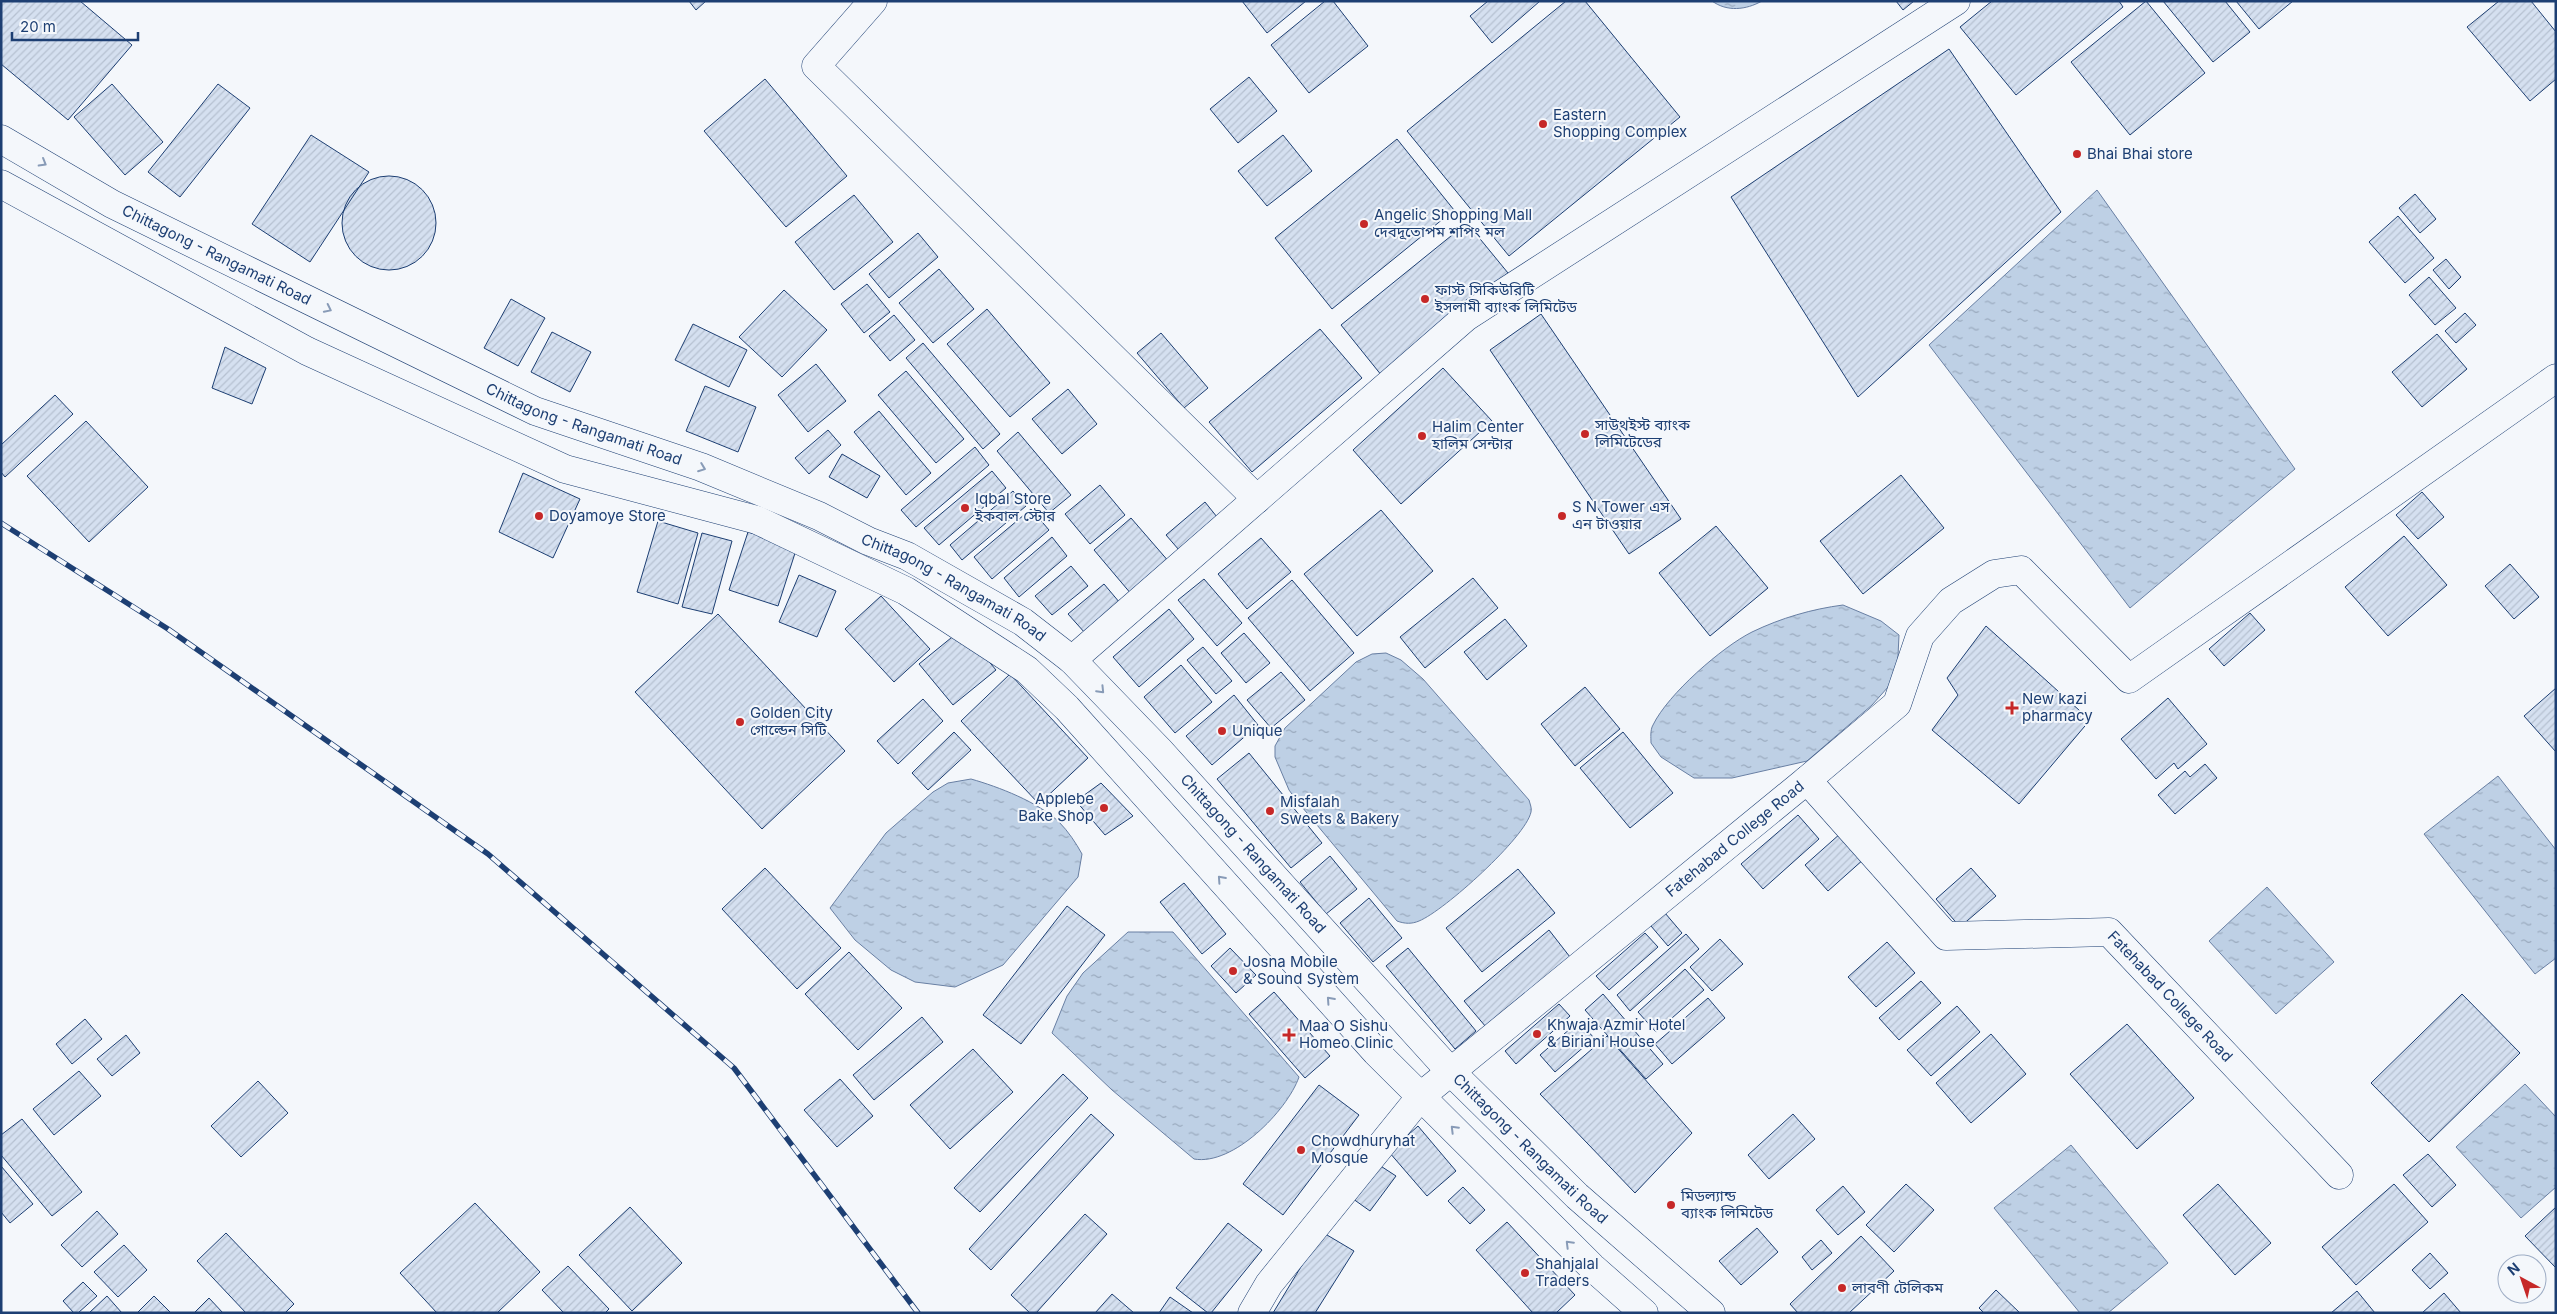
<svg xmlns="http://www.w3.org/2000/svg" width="2557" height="1314" viewBox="0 0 2557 1314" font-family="Inter,'Noto Sans Bengali',sans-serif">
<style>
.water{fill:url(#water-ripples);stroke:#687fa3}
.building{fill:url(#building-hatch);stroke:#1d3f73}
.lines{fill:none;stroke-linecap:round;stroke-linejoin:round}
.street-casing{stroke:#1d3f73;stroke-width:29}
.highway-casing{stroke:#1d3f73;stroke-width:29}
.street{stroke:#f4f7fb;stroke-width:28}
.highway{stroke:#f4f7fb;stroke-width:28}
.rail-casing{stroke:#1d3f73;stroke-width:5.5}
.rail{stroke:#f4f7fb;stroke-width:4;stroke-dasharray:11;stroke-linecap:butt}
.oneway{stroke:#889bb7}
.poi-dot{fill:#c62828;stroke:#f4f7fb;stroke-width:2}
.labels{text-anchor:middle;stroke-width:4;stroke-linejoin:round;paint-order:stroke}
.poi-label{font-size:15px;fill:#1d3f73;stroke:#f4f7fb;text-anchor:start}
.street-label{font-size:15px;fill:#1d3f73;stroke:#f4f7fb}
</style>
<defs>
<pattern id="water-ripples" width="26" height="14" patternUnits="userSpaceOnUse" patternTransform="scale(1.25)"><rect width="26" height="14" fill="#bed0e5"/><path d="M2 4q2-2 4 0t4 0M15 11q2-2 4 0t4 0" fill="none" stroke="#9aaabe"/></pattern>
<pattern id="building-hatch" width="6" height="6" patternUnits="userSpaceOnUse" patternTransform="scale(1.25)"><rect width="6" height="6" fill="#d5e0f0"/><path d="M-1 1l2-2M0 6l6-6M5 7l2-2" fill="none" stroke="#b6c1d1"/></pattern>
</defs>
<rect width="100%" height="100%" fill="#f4f7fb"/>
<path class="water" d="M 1712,1 L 1762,1 C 1746,10 1727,12 1712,1 Z
M 2097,190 L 2295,469 L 2130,608 L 1929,345 Z
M 1843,605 L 1881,621 L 1899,635 L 1897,677 L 1872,705 L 1807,761 L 1732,778 L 1694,778 L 1661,757 L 1651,743 C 1651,738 1650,730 1653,725 C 1668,694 1722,647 1752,632 C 1781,618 1812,609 1843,605 Z
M 1386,653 L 1401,660 L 1423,679 L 1529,800 C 1530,804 1532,808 1531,812 C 1526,837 1444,911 1419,921 C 1412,924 1405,924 1397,921 L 1297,801 L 1289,790 L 1275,757 L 1275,746 L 1285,728 L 1356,662 L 1372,654 Z
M 2498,776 L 2556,850 L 2556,958 L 2535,974 L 2424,834 Z
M 971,779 C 999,787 1038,802 1059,822 C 1068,831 1076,843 1082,854 L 1078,877 L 1003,965 L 955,987 L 915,982 L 891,970 L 855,940 L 830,908 L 886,833 L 933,792 L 948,783 Z
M 2267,887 L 2334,962 L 2276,1014 L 2209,941 Z
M 1128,932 L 1173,932 L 1299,1077 C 1287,1111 1233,1166 1194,1159 L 1112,1090 L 1052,1033 L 1067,996 L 1083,973 Z
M 2525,1084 L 2556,1117 L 2556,1187 L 2521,1218 L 2456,1147 Z
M 2071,1145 L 2168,1263 L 2108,1313 L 2080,1313 L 1994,1208 Z"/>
<path class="building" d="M 1,1 L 80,1 L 132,45 L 68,120 L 1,64 Z
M 689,1 L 706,1 L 696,10 Z
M 1242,1 L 1306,1 L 1267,33 Z
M 1325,1 L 1333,1 L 1368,46 L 1309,93 L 1271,45 Z
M 1488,1 L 1540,1 L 1492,43 L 1470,16 Z
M 1566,1 L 1585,1 L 1680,117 L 1509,256 L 1407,131 Z
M 1896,1 L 1914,1 L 1903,10 Z
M 1992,1 L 2119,1 L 2123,7 L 2016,95 L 1960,27 Z
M 2146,1 L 2205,73 L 2130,135 L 2071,62 Z
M 2163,1 L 2225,1 L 2250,32 L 2213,62 Z
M 2236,1 L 2293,1 L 2259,29 Z
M 2499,1 L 2531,1 L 2556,32 L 2556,79 L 2530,101 L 2467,27 Z
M 1949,49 L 2061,212 L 1858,397 L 1731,197 Z
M 1249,77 L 1277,111 L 1238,143 L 1210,109 Z
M 765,79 L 847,176 L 786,227 L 704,131 Z
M 112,84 L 163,142 L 125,175 L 74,117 Z
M 218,84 L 250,108 L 180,197 L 148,172 Z
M 311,135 L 369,172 L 310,262 L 252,224 Z
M 1283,135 L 1312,171 L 1267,206 L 1238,171 Z
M 1397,139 L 1454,210 L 1332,309 L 1275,238 Z
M342 223a47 47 0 1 1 94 0a47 47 0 1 1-94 0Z
M 2415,194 L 2436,219 L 2420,233 L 2399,208 Z
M 854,195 L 893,242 L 834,290 L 795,242 Z
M 2398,216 L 2434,258 L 2405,283 L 2369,242 Z
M 1467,223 L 1508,273 L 1382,376 L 1341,325 Z
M 918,233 L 938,257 L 889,298 L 869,274 Z
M 2446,259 L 2461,277 L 2449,289 L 2433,270 Z
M 939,269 L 974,309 L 933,343 L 899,303 Z
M 2429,277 L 2456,308 L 2435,325 L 2409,295 Z
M 867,284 L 890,312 L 864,333 L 841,304 Z
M 784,290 L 827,330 L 782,377 L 739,337 Z
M 511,299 L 545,318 L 518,366 L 484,348 Z
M 987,309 L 1050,383 L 1010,417 L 947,344 Z
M 2465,313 L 2476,325 L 2456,343 L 2445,331 Z
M 1541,314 L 1681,519 L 1629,554 L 1490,350 Z
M 894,315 L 915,340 L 890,361 L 869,336 Z
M 693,324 L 747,350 L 729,387 L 675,360 Z
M 1320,329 L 1362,378 L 1252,472 L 1209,422 Z
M 552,332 L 591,352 L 570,392 L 531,372 Z
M 1161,333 L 1208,388 L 1184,408 L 1137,353 Z
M 2437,334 L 2467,369 L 2422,407 L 2392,372 Z
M 923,343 L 1000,434 L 983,449 L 906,358 Z
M 225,347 L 266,368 L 252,404 L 212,388 Z
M 816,364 L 846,401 L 808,432 L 778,395 Z
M 1443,368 L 1492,421 L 1401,504 L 1353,450 Z
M 906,371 L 964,439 L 936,463 L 878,395 Z
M 705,386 L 756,407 L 738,452 L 686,431 Z
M 1068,389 L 1097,424 L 1062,454 L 1032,419 Z
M 55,395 L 73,414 L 5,477 L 1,472 L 1,445 Z
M 879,411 L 931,473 L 906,495 L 854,432 Z
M 86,421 L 148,487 L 89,542 L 27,476 Z
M 828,430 L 841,445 L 809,474 L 795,458 Z
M 1018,432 L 1071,495 L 1049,513 L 997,451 Z
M 975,447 L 989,465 L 916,527 L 901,510 Z
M 842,454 L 880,476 L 867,498 L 829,477 Z
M 992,471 L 1006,488 L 939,545 L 924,528 Z
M 523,473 L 580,499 L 553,558 L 499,532 Z
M 1901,475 L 1944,528 L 1863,594 L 1820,541 Z
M 1100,485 L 1125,515 L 1090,544 L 1065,514 Z
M 1013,491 L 1026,506 L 962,560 L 950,545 Z
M 2422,492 L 2444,517 L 2418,539 L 2396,515 Z
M 1205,502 L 1217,517 L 1179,550 L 1166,535 Z
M 1031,509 L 1049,530 L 992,579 L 974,557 Z
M 1381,510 L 1433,571 L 1357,636 L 1304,574 Z
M 1131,518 L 1170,563 L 1132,595 L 1094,550 Z
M 658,521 L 698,533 L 678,604 L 637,592 Z
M 1716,526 L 1768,588 L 1710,636 L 1659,573 Z
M 748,532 L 797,547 L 778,606 L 729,590 Z
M 702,533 L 732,541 L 712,614 L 682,607 Z
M 2404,536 L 2447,585 L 2388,636 L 2345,587 Z
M 1052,537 L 1067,556 L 1019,597 L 1004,578 Z
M 1261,538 L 1291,572 L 1247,609 L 1218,574 Z
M 2510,564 L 2539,597 L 2514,619 L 2485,586 Z
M 1071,566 L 1088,586 L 1052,615 L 1035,596 Z
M 799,575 L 836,591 L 817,637 L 779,622 Z
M 1473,578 L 1498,608 L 1425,668 L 1400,637 Z
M 1204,579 L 1242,623 L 1217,646 L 1178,600 Z
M 1292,580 L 1354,653 L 1310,691 L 1248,618 Z
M 1104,584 L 1120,603 L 1085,633 L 1068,614 Z
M 881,596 L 930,649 L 894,682 L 845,629 Z
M 1169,609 L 1194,639 L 1139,687 L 1113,657 Z
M 2250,613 L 2265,630 L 2224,666 L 2209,649 Z
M 718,614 L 845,751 L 762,829 L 635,692 Z
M 1505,619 L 1527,646 L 1487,680 L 1464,652 Z
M 1986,626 L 2090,720 L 2019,804 L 1932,730 L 1958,695 L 1947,678 Z
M 962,629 L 996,670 L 953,705 L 919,664 Z
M 1244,633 L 1270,663 L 1246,683 L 1221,653 Z
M 1203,647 L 1232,681 L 1216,694 L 1187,660 Z
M 1181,665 L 1212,702 L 1175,733 L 1144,697 Z
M 1281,672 L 1305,700 L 1271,728 L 1247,700 Z
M 1010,674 L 1088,758 L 1039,804 L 961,721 Z
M 1585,687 L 1620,729 L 1575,766 L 1541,724 Z
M 2556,688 L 2556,752 L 2524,716 Z
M 1234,695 L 1258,725 L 1212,765 L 1186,736 Z
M 2168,698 L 2207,744 L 2178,769 L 2174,763 L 2156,779 L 2121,739 Z
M 923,699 L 943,721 L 898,764 L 877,741 Z
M 954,732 L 971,750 L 928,790 L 912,773 Z
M 1623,732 L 1673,793 L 1630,828 L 1580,768 Z
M 1249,753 L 1322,843 L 1291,868 L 1217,779 Z
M 2205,764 L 2217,778 L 2175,814 L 2158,795 L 2185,771 L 2190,777 Z
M 1101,783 L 1133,816 L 1105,835 L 1076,801 Z
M 1798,815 L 1819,839 L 1763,889 L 1741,864 Z
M 1841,833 L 1864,859 L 1828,891 L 1805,865 Z
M 1330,856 L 1357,889 L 1326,914 L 1300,882 Z
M 765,868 L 841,948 L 797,989 L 722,909 Z
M 1971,868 L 1996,896 L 1960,927 L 1936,899 Z
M 1518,869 L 1555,913 L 1482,972 L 1446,928 Z
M 1184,883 L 1226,934 L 1202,954 L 1160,902 Z
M 1369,898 L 1402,938 L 1373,962 L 1340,923 Z
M 1067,906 L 1105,935 L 1021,1044 L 983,1015 Z
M 1665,913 L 1682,933 L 1668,946 L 1651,926 Z
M 1549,930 L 1570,957 L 1486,1027 L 1464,1001 Z
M 1645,933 L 1658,947 L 1609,990 L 1596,976 Z
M 1686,934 L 1699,949 L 1630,1011 L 1617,995 Z
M 1720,939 L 1743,964 L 1712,991 L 1690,967 Z
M 1887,942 L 1915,973 L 1876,1007 L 1848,977 Z
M 1230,948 L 1256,975 L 1236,993 L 1211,966 Z
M 1408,948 L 1476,1031 L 1455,1049 L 1386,966 Z
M 849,952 L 902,1008 L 858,1050 L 805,994 Z
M 1685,969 L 1704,990 L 1656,1032 L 1638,1012 Z
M 1921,981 L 1941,1003 L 1899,1040 L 1879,1018 Z
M 1274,992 L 1330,1056 L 1305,1078 L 1249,1014 Z
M 1603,994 L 1663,1064 L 1646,1079 L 1585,1010 Z
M 2462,994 L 2520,1053 L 2429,1142 L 2371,1083 Z
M 1708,998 L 1725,1018 L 1672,1064 L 1655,1044 Z
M 1559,1004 L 1570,1016 L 1516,1064 L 1505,1051 Z
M 1957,1006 L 1980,1032 L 1931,1076 L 1907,1050 Z
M 922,1017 L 943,1042 L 874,1100 L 853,1075 Z
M 85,1019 L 102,1039 L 72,1064 L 56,1044 Z
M 1579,1021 L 1594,1038 L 1555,1072 L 1540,1055 Z
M 2127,1024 L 2194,1098 L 2137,1149 L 2070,1074 Z
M 1991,1034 L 2026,1074 L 1971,1123 L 1936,1083 Z
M 126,1035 L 140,1053 L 112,1076 L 97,1059 Z
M 1607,1036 L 1692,1133 L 1635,1193 L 1540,1094 Z
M 973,1049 L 1013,1092 L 950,1149 L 910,1105 Z
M 79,1071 L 101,1096 L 54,1135 L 33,1109 Z
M 1063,1074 L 1088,1098 L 980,1212 L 954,1188 Z
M 840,1079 L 873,1116 L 837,1147 L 804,1110 Z
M 258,1081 L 288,1113 L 241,1157 L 211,1126 Z
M 1319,1085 L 1359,1115 L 1283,1215 L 1243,1184 Z
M 1091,1114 L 1114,1135 L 991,1270 L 969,1249 Z
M 1793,1114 L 1815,1139 L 1769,1179 L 1748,1155 Z
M 22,1119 L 82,1192 L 52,1216 L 1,1155 L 1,1135 Z
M 1418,1126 L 1456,1171 L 1427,1196 L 1389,1152 Z
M 2428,1154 L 2456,1185 L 2432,1207 L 2403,1175 Z
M 1373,1161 L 1396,1176 L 1370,1211 L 1349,1196 Z
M 1,1166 L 33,1204 L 10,1223 L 1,1212 Z
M 1906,1184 L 1934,1210 L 1894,1252 L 1866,1225 Z
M 2218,1184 L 2271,1243 L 2235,1275 L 2183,1215 Z
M 2394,1184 L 2428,1222 L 2356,1285 L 2322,1247 Z
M 1843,1186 L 1865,1212 L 1838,1235 L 1816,1210 Z
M 1463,1187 L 1485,1210 L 1470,1224 L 1448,1201 Z
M 475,1203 L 540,1272 L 497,1313 L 437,1313 L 400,1273 Z
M 630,1207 L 682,1263 L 632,1311 L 579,1255 Z
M 2556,1207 L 2556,1268 L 2525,1236 Z
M 97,1211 L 118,1234 L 82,1267 L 61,1245 Z
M 1085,1214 L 1107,1234 L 1036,1313 L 1030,1313 L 1011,1295 Z
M 1507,1222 L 1575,1295 L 1556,1313 L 1533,1313 L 1476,1250 Z
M 1228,1223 L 1262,1250 L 1211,1313 L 1208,1313 L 1176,1288 Z
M 1757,1228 L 1778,1252 L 1741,1285 L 1719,1261 Z
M 1322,1232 L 1354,1251 L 1315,1313 L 1273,1313 Z
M 226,1233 L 294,1304 L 285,1313 L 246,1313 L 197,1261 Z
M 1861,1236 L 1894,1271 L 1849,1313 L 1798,1313 L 1790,1304 Z
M 1821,1240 L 1832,1253 L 1812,1270 L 1802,1257 Z
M 124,1245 L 147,1270 L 118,1297 L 94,1272 Z
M 2430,1253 L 2448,1273 L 2430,1289 L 2412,1270 Z
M 568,1266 L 609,1309 L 605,1313 L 564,1313 L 542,1290 Z
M 83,1282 L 97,1296 L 78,1313 L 74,1313 L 63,1301 Z
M 1996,1290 L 2020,1313 L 1984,1313 L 1979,1308 Z
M 2357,1291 L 2375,1313 L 2331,1313 Z
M 2444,1293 L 2461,1313 L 2422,1313 Z
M 1112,1294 L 1134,1313 L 1095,1313 Z
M 107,1296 L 122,1313 L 89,1313 Z
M 154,1296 L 171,1313 L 137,1313 Z
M 1170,1297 L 1193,1313 L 1159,1313 Z
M 209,1298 L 223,1313 L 194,1313 Z"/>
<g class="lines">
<defs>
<g id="street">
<path d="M 873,1 L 816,66 L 1257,499"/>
<path d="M 1072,660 L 1466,317 L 1956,1"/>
<path d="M 1807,780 L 1897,704 L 1920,636 L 1951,601 L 1994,574 L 2021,570 L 2129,679 L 2556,378"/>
<path id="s1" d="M 1252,1313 L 1269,1284 L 1421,1096 L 1807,780 L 1946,936 L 2109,932 L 2339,1175"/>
</g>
<g id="highway">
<path id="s2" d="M 1,139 L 112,204 L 535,411 L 701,467 L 819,516 L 868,541 L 907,556 L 1023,622 L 1072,660 L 1159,750 L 1450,1071 L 1577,1196 L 1711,1313"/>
<path d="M 1,184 L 307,351 L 565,469 L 757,520 L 906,591 L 1027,670 L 1067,708 L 1376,1052 L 1592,1267 L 1644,1313"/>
</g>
</defs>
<use href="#street" class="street-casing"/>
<use href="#highway" class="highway-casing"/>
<use href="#street" class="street"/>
<use href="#highway" class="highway"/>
<defs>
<path id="rail" d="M 1,523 L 168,629 L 488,854 L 734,1068 L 918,1313"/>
</defs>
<use href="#rail" class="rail-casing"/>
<use href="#rail" class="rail"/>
</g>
<defs><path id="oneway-chevron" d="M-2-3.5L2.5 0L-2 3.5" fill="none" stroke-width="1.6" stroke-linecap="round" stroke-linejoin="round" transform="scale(1.25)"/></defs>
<g class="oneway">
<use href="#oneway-chevron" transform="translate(43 163) rotate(30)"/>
<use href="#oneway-chevron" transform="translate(328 309) rotate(26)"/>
<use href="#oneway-chevron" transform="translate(702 468) rotate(21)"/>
<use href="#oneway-chevron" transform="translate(1101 690) rotate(46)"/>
<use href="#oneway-chevron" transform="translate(1221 879) rotate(-132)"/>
<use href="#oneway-chevron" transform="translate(1330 1000) rotate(-132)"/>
<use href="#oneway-chevron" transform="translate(1454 1129) rotate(-135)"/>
<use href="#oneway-chevron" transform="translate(1569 1244) rotate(-135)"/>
</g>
<g class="poi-dot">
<circle cx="1543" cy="124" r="5"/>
<circle cx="2077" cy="154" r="5"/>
<circle cx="1364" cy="224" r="5"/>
<circle cx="1425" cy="299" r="5"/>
<circle cx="1585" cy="434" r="5"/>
<circle cx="1422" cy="436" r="5"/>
<circle cx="965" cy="508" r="5"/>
<circle cx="539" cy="516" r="5"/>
<circle cx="1562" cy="516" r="5"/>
<path d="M2009.5 700.5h5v5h5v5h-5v5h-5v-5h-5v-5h5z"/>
<circle cx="740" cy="722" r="5"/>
<circle cx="1222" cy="731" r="5"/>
<circle cx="1104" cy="808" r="5"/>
<circle cx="1270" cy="811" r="5"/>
<circle cx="1233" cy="971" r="5"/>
<circle cx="1537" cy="1034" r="5"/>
<path d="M1286.5 1027.5h5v5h5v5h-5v5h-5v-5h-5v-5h5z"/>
<circle cx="1301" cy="1150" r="5"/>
<circle cx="1671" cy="1205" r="5"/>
<circle cx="1525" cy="1273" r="5"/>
<circle cx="1842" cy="1288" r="5"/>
</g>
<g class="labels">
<g class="poi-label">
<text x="1553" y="120">Eastern<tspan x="1553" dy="17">Shopping Complex</tspan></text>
<text x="2087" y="159">Bhai Bhai store</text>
<text x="1374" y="220">Angelic Shopping Mall<tspan x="1374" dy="17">দেবদূতোপম শপিং মল</tspan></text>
<text x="1435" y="295">ফাস্ট সিকিউরিটি<tspan x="1435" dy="17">ইসলামী ব্যাংক লিমিটেড</tspan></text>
<text x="1595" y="430">সাউথইস্ট ব্যাংক<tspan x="1595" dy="17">লিমিটেডের</tspan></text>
<text x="1432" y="432">Halim Center<tspan x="1432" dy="17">হালিম সেন্টার</tspan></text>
<text x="975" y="504">Iqbal Store<tspan x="975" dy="17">ইকবাল স্টোর</tspan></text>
<text x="1572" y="512">S N Tower এস<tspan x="1572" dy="17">এন টাওয়ার</tspan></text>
<text x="549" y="521">Doyamoye Store</text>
<text x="2022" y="704">New kazi<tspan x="2022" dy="17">pharmacy</tspan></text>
<text x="750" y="718">Golden City<tspan x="750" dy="17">গোল্ডেন সিটি</tspan></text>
<text x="1232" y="736">Unique</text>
<text x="1094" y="804" text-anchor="end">Applebe<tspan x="1094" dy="17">Bake Shop</tspan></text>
<text x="1280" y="807">Misfalah<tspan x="1280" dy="17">Sweets &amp; Bakery</tspan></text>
<text x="1243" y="967">Josna Mobile<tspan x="1243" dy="17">&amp; Sound System</tspan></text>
<text x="1547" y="1030">Khwaja Azmir Hotel<tspan x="1547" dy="17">&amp; Biriani House</tspan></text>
<text x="1299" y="1031">Maa O Sishu<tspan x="1299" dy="17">Homeo Clinic</tspan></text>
<text x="1311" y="1146">Chowdhuryhat<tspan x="1311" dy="17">Mosque</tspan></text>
<text x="1681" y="1201">মিডল্যান্ড<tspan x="1681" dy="17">ব্যাংক লিমিটেড</tspan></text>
<text x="1535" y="1269">Shahjalal<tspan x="1535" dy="17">Traders</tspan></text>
<text x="1852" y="1293">লাবণী টেলিকম</text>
</g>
<g class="street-label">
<text dy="5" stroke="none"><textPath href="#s2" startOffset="245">Chittagong - Rangamati Road</textPath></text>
<text dy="5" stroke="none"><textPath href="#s2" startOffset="650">Chittagong - Rangamati Road</textPath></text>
<text dy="5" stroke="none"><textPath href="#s2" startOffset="1055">Chittagong - Rangamati Road</textPath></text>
<text dy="5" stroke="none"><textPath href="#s1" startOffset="681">Fatehabad College Road</textPath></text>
<text dy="5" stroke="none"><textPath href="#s2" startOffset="1460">Chittagong - Rangamati Road</textPath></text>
<text dy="5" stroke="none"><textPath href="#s1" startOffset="1235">Fatehabad College Road</textPath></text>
<text dy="5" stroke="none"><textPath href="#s2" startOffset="1865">Chittagong - Rangamati Road</textPath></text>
</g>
</g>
<rect width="2557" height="1314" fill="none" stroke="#1d3f73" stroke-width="5"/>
<g transform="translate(2522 1279) rotate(320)"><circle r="24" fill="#f4f7fb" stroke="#9eadc5"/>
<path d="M0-4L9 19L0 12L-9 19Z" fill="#c62828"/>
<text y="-8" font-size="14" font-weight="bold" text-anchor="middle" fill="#1d3f73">N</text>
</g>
<path d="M12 32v8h126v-8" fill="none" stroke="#1d3f73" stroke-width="2.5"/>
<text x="20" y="32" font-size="15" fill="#1d3f73" stroke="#f4f7fb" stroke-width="4" paint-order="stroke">20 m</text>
</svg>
